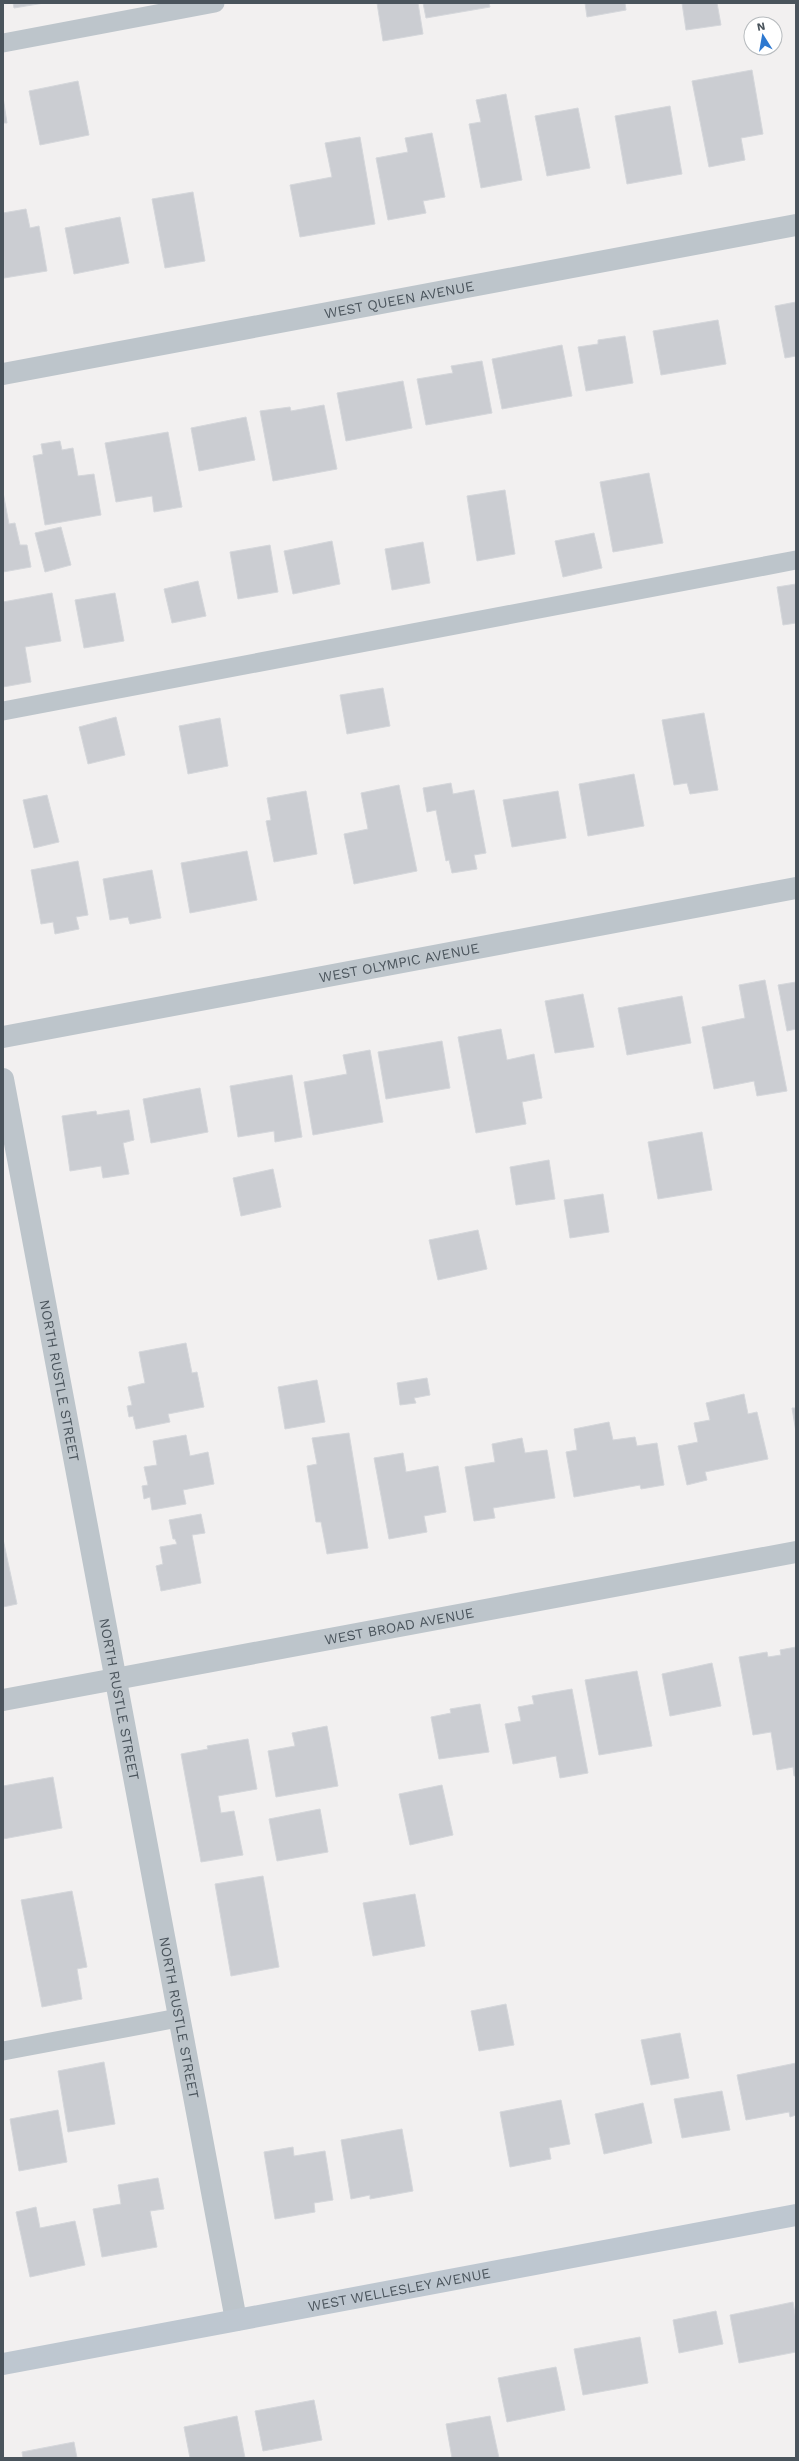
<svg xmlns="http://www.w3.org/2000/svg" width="799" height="2461" viewBox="0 0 799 2461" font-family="'Work Sans',sans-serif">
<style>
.building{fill:#cbcdd2;stroke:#d5d7db}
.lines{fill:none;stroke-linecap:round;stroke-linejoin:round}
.lane{stroke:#bdc5cb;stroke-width:19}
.street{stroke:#bdc5cb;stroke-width:22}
.secondary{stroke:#bec7d0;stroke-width:22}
.labels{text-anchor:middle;stroke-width:4;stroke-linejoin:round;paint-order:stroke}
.street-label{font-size:14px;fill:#4a545c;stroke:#fff}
</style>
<rect width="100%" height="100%" fill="#f2f0f0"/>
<path class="building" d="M 13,3 L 44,3 L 14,8 Z
M 377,3 L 418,3 L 423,34 L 383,41 Z
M 423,3 L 489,3 L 490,7 L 426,18 Z
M 585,3 L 625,3 L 626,10 L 587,17 Z
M 682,3 L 717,3 L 721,25 L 686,30 Z
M 752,70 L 763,134 L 741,138 L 745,160 L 709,167 L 692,81 Z
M 78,81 L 89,135 L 40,145 L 29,91 Z
M 506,94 L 522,180 L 481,188 L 469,124 L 481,122 L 476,100 Z
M 3,97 L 7,123 L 3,123 Z
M 670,106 L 682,174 L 627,184 L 615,116 Z
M 578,108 L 590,168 L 547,176 L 535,116 Z
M 432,133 L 445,197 L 423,201 L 426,213 L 388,220 L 376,158 L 408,152 L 405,138 Z
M 360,137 L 375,224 L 300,237 L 290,185 L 332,177 L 325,143 Z
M 193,192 L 205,261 L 165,268 L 152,199 Z
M 26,209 L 30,228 L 39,226 L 47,271 L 4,278 L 3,213 Z
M 120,217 L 129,263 L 74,274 L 65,228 Z
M 796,302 L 796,356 L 785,358 L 775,306 Z
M 718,320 L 726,364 L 661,375 L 653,331 Z
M 625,336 L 633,383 L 586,391 L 578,347 L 598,344 L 598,340 Z
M 562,345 L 572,396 L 502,409 L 492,359 Z
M 482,361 L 492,413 L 426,425 L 417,379 L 453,373 L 451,366 Z
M 403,381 L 412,428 L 346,441 L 337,393 Z
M 324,405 L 337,469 L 273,481 L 260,411 L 290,407 L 291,411 Z
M 246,417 L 255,460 L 199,471 L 191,428 Z
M 168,432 L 182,507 L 154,512 L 152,496 L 116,502 L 105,443 Z
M 60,441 L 62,450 L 73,448 L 78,476 L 94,474 L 101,515 L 45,525 L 33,456 L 43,454 L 41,444 Z
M 649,473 L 663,543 L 613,552 L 600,482 Z
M 505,490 L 515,554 L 477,561 L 467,496 Z
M 3,492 L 9,524 L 15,523 L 20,545 L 27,545 L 31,567 L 3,572 Z
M 61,527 L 71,565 L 45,572 L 35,533 Z
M 594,533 L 602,568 L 563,577 L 555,541 Z
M 332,541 L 340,584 L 293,594 L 284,551 Z
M 423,542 L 430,583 L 392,590 L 385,549 Z
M 270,545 L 278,592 L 238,599 L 230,552 Z
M 198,581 L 206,616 L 172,623 L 164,589 Z
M 796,584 L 796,623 L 783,625 L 777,587 Z
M 52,593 L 61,641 L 25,647 L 31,682 L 3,687 L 3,602 Z
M 115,593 L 124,641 L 84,648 L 75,600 Z
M 383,688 L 390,726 L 347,734 L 340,695 Z
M 704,713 L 718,790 L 690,794 L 687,783 L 674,785 L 662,720 Z
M 116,717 L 125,755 L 88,764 L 79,727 Z
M 220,718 L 228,766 L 188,774 L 179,726 Z
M 634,774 L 644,826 L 588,836 L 579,784 Z
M 451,783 L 453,794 L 474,790 L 486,853 L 474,855 L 477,869 L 452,873 L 449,860 L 446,861 L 436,810 L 427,812 L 423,788 Z
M 399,785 L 417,871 L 354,884 L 344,834 L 368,829 L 361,793 Z
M 306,791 L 317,854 L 274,862 L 266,821 L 271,820 L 267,798 Z
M 558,791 L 566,838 L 512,847 L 503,800 Z
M 47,795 L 59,842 L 34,848 L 23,800 Z
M 247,851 L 257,900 L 190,913 L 181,863 Z
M 78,861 L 88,915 L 76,917 L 79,929 L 55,934 L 53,922 L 41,924 L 31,870 Z
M 152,870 L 161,918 L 130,924 L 128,917 L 110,920 L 103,879 Z
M 765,980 L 787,1091 L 757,1096 L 754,1081 L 714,1089 L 702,1027 L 745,1018 L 739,985 Z
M 796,982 L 796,1029 L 787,1031 L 778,985 Z
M 583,994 L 594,1047 L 555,1053 L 545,1001 Z
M 682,996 L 691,1043 L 627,1055 L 618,1008 Z
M 501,1029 L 507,1060 L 534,1054 L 542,1098 L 522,1102 L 526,1124 L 476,1133 L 458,1037 Z
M 442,1041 L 450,1088 L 386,1099 L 378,1052 Z
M 370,1050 L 383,1122 L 313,1135 L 304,1082 L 347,1074 L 343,1055 Z
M 292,1075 L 302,1137 L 275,1142 L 274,1131 L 238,1137 L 230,1086 Z
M 200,1088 L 208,1132 L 151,1143 L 143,1099 Z
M 129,1110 L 134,1140 L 123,1143 L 129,1174 L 103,1178 L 101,1166 L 70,1171 L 62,1116 L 96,1111 L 97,1115 Z
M 702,1132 L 712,1190 L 658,1199 L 648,1142 Z
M 549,1160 L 555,1199 L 516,1205 L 510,1167 Z
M 273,1169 L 281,1207 L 241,1216 L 233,1178 Z
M 603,1194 L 609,1232 L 570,1238 L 564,1200 Z
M 478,1230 L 487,1269 L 438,1280 L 429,1240 Z
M 186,1343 L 192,1373 L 197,1372 L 204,1407 L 168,1414 L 170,1422 L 136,1429 L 133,1416 L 129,1417 L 127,1406 L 132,1405 L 128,1387 L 145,1383 L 139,1352 Z
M 427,1378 L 430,1395 L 414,1398 L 416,1403 L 400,1405 L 397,1383 Z
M 317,1380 L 325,1422 L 285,1429 L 278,1387 Z
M 744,1394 L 748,1414 L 757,1412 L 768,1459 L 705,1472 L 707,1480 L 687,1485 L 678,1446 L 698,1442 L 694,1423 L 710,1420 L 706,1403 Z
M 792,1408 L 796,1408 L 796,1432 Z
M 609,1422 L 613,1440 L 635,1437 L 637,1446 L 657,1443 L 664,1485 L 641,1489 L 640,1485 L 574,1497 L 566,1452 L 577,1450 L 574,1429 Z
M 349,1433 L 368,1548 L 327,1554 L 321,1522 L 316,1522 L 307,1466 L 317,1464 L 312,1438 Z
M 186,1435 L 190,1456 L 208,1452 L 214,1484 L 183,1490 L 186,1504 L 152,1510 L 150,1497 L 144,1499 L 142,1486 L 148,1485 L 144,1467 L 157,1465 L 153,1441 Z
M 522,1438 L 525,1453 L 547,1450 L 555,1498 L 493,1508 L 495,1518 L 474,1521 L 465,1467 L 495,1462 L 492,1444 Z
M 403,1453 L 406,1472 L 438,1466 L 446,1512 L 424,1516 L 427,1532 L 389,1539 L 374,1458 Z
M 201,1514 L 205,1533 L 192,1535 L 201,1583 L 161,1591 L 156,1566 L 163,1564 L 160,1547 L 177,1544 L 175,1539 L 173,1539 L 169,1520 Z
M 3,1539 L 17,1604 L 3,1607 Z
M 796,1647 L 796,1776 L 794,1776 L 793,1767 L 777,1770 L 771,1732 L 753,1735 L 739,1657 L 767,1652 L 768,1657 L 781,1655 L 780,1650 Z
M 712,1663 L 721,1706 L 670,1716 L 662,1674 Z
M 637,1671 L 652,1746 L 599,1755 L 585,1680 Z
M 572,1689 L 588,1773 L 560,1778 L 556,1756 L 513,1764 L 505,1724 L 521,1721 L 518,1707 L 534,1704 L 532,1696 Z
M 480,1704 L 489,1752 L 439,1759 L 431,1717 L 451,1713 L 450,1709 Z
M 327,1726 L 338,1786 L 276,1797 L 268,1751 L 295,1746 L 292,1733 Z
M 248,1739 L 257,1789 L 218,1796 L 221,1813 L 234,1811 L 243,1855 L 201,1862 L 181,1754 L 208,1749 L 207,1746 Z
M 53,1777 L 62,1828 L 3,1839 L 3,1786 Z
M 442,1785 L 453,1835 L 410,1845 L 399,1794 Z
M 320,1809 L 328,1852 L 277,1861 L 269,1819 Z
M 263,1876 L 279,1967 L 231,1976 L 215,1884 Z
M 72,1891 L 87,1967 L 77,1969 L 82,1999 L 42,2007 L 21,1900 Z
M 415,1894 L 425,1946 L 373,1956 L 363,1903 Z
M 506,2004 L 514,2045 L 479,2051 L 471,2011 Z
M 680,2033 L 689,2078 L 651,2085 L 641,2040 Z
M 104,2062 L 115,2124 L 68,2132 L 58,2071 Z
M 796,2063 L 796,2115 L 790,2117 L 789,2112 L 746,2120 L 737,2075 Z
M 722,2091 L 730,2130 L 682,2138 L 674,2099 Z
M 561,2100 L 570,2144 L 549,2148 L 551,2159 L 510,2167 L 500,2112 Z
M 643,2103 L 652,2143 L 604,2154 L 595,2114 Z
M 58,2110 L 67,2162 L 19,2171 L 10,2119 Z
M 402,2129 L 413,2191 L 370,2199 L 370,2195 L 351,2199 L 341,2140 Z
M 293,2147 L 294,2156 L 325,2151 L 333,2200 L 314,2203 L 315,2212 L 275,2219 L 264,2152 Z
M 158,2178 L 164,2209 L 150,2211 L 157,2247 L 102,2257 L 93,2209 L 121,2204 L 118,2185 Z
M 36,2207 L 40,2228 L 75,2221 L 85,2265 L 30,2277 L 16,2212 Z
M 793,2302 L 796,2320 L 796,2352 L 739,2363 L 730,2315 Z
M 716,2311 L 723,2344 L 679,2353 L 673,2320 Z
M 640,2337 L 648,2383 L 583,2395 L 574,2349 Z
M 556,2367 L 565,2410 L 507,2422 L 498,2378 Z
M 314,2400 L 322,2440 L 263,2451 L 255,2411 Z
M 237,2416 L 245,2458 L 190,2458 L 184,2427 Z
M 490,2416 L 499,2458 L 452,2458 L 446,2424 Z
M 74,2442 L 77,2458 L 23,2458 L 22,2452 Z"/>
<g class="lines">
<path class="lane" d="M 3,43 L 215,3
M 3,711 L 796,560
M 3,2051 L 178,2018"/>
<g class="street">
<path id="s1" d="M 3,374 L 796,225"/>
<path id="s2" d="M 3,1037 L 796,888"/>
<path id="s3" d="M 3,1079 L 236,2320"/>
<path id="s4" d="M 3,1700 L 796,1552"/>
</g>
<path class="secondary" id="s5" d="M 3,2364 L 796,2215"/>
</g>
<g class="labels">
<g class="street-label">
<text dy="5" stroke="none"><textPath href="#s1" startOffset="403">WEST QUEEN AVENUE</textPath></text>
<text dy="5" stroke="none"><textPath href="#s2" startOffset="403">WEST OLYMPIC AVENUE</textPath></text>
<text dy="5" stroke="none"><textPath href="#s3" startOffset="307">NORTH RUSTLE STREET</textPath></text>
<text dy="5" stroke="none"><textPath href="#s4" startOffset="403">WEST BROAD AVENUE</textPath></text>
<text dy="5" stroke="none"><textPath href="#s3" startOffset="631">NORTH RUSTLE STREET</textPath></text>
<text dy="5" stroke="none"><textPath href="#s3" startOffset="955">NORTH RUSTLE STREET</textPath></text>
<text dy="5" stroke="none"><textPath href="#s5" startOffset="403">WEST WELLESLEY AVENUE</textPath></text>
</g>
</g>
<rect width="799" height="2461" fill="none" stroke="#4a545c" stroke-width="8"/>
<g transform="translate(763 36) rotate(349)"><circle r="19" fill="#ffffff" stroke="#b7bbbe"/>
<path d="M0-3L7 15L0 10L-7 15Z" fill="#2d78d0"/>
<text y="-6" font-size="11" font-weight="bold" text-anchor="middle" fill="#4a545c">N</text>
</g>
</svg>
